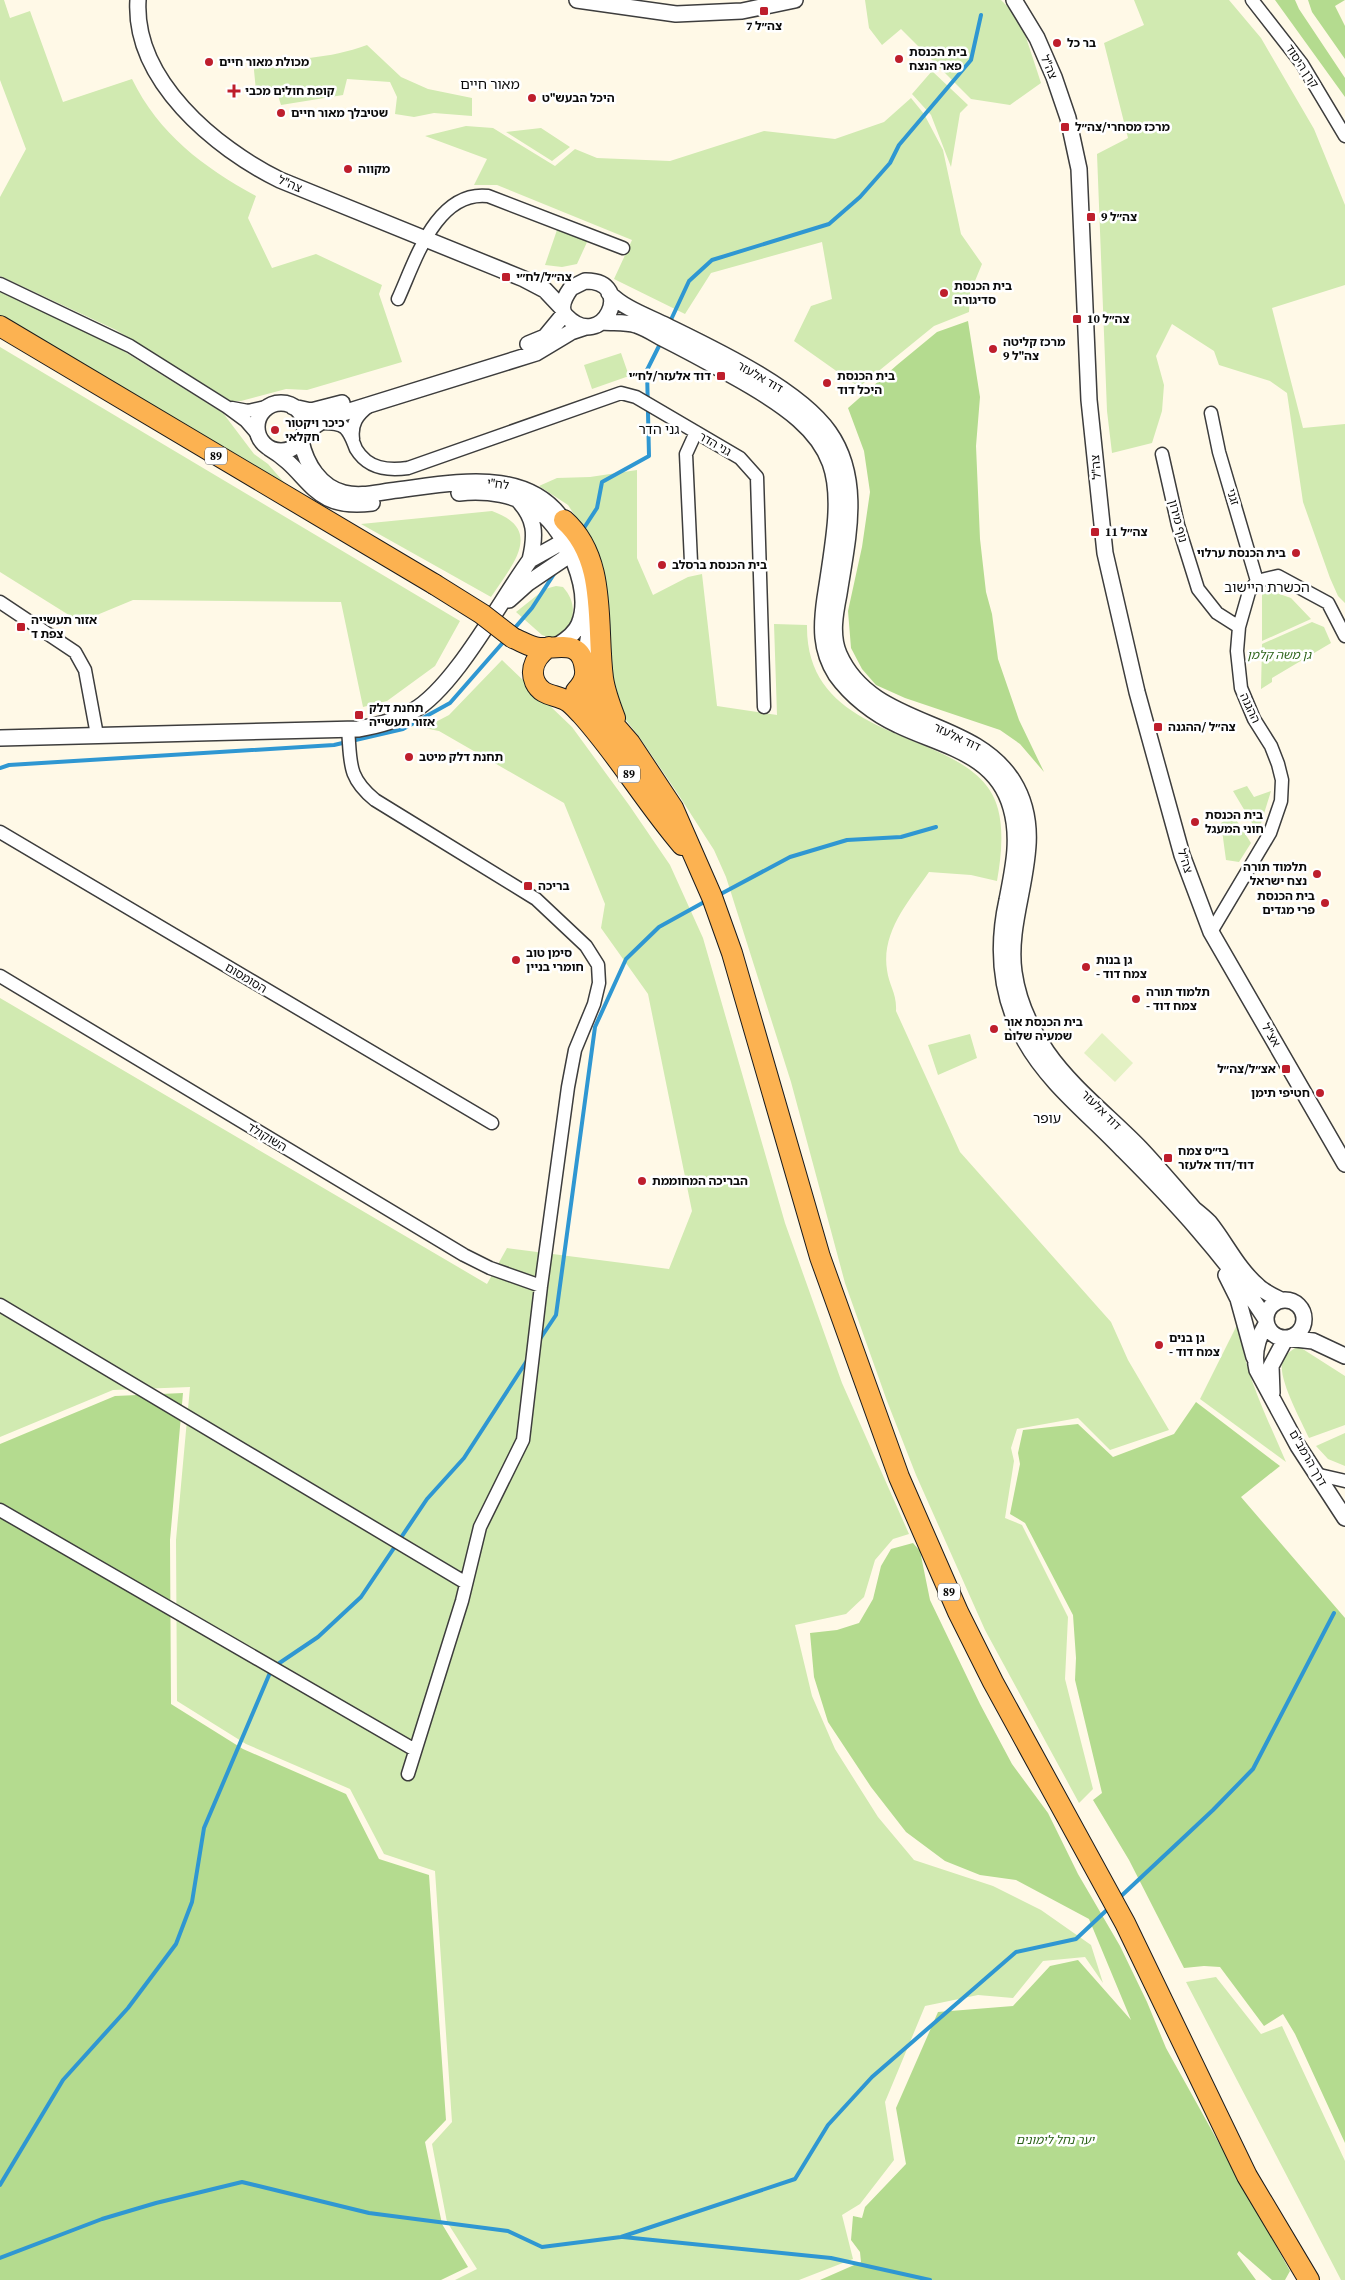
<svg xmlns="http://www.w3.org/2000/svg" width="1345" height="2280" viewBox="0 0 1345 2280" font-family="'Source Serif 4','Noto Sans Hebrew',serif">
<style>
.green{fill:#d1eab1}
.forest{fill:#b4db8f}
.pitch{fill:#e3f1c3}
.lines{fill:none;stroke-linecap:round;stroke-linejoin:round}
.stream{stroke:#2f97d2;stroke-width:4}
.minor-casing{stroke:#3d3d3d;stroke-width:15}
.tertiary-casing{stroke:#3d3d3d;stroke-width:18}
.trunk-casing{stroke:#1b1b1b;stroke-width:22}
.minor{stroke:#fff;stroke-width:12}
.tertiary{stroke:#fff;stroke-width:15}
.trunk{stroke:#fcb251;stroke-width:20}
.trunk-bridge-casing{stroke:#1b1b1b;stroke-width:22;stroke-linecap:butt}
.trunk-bridge{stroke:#fcb251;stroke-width:20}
.poi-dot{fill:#be1e2c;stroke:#fff;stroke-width:2}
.labels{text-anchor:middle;stroke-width:5;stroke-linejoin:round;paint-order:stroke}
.shield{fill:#fff;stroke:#545454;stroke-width:1}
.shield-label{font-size:11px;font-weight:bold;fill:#0a0a0a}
.poi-label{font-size:12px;font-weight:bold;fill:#0a0a0a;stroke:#fff;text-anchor:start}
.street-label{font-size:12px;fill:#0a0a0a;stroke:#fff}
.park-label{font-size:12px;font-style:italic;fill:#2c6319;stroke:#fff}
.neighbourhood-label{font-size:14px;fill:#0a0a0a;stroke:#fff}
</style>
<rect width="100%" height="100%" fill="#fff9e7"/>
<path class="green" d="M 0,0 L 4,0 L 10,18 L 30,11 L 63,102 L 132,79 C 159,134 203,167 256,196 L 248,218 L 272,268 L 316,254 L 382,285 L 379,294 L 402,362 L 307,390 L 286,389 L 241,401 L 231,401 L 116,330 L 0,276 L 0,197 L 26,149 L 0,80 Z
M 865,0 L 1001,0 L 1020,19 L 1041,83 L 1010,105 L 971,99 L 901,29 L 882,45 L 869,28 Z
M 1134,0 L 1229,0 L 1261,38 L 1314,129 L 1345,205 L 1345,285 L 1272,308 L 1303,428 L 1345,424 L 1345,603 L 1338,596 L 1330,578 L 1303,502 L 1287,393 L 1270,381 L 1219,365 L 1214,351 L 1172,324 L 1156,356 L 1164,385 L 1162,411 L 1152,443 L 1112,453 L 1107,411 L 1097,154 L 1128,138 L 1104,43 L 1144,25 Z
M 367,45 L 401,77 L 428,89 L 472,98 L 472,116 L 434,113 L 414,117 L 395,114 L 397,97 L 390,82 L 347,79 L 343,95 L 281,105 L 276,89 L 256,91 L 253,60 C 294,60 328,59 367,45 Z
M 932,71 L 968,105 L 960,113 L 951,167 L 931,115 L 912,94 Z
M 911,98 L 924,114 L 943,150 L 961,234 L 982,264 L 970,293 L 969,312 L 934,326 L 859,387 L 794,341 L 811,306 L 832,299 L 822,242 L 711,273 L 685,314 L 614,279 L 632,240 L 497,185 L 474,185 L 487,159 L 425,136 L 466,126 L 493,128 L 555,166 L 575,149 L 597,158 L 670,161 L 764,131 L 835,139 L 884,122 Z
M 541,128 L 570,147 L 552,161 L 506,132 Z
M 557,230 L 588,240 L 577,264 L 562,267 L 545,265 Z
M 0,292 L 109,342 L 223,413 L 254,454 L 268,464 L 295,495 L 0,319 Z
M 0,347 L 460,621 L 435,666 L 387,701 L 363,707 L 341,602 L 133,600 L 80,622 L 0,572 Z
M 621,353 L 629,376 L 592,389 L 584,365 Z
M 637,470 L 637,558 L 653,595 L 688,577 L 702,574 L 717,706 L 777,715 L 774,624 L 807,625 C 805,751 977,725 998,809 C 1004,832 1001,858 997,881 L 971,875 L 929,872 C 909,901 881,932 887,970 C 889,986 897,993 896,1011 L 960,1152 L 1111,1322 L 1128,1360 L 1169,1430 L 1110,1450 L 1078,1418 L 1017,1429 L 1011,1448 L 1014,1461 L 1005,1518 L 1022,1525 L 1068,1617 L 1065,1679 L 1093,1789 L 1079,1803 L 985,1630 L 916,1475 L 887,1401 L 845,1283 L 791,1082 L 726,877 L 714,850 L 678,794 L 640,738 L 607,696 L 609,604 L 604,573 L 585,531 L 568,505 L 539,486 L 557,478 L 590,477 Z
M 492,511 C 545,530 512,565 491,597 L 361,524 Z
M 556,586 L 563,587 C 577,603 575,618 564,635 L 553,639 L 542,635 L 516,612 L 545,589 Z
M 1262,588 L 1291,598 L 1311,619 L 1262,641 Z
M 1312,622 L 1324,627 L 1331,643 L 1272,678 L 1272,682 L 1261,689 L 1262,644 Z
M 502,660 L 572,727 L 629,805 L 670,865 L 703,938 L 785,1223 L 842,1383 L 909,1534 L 893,1539 L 875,1560 L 864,1597 L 846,1614 L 795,1625 L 812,1696 L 835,1749 L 878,1817 L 914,1860 L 993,1886 L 1041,1910 L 1091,1945 L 1103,1983 L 1085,1957 L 1043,1961 L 1013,1998 L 978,1995 L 925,2006 L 885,2102 L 894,2160 L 860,2204 L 842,2215 L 853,2259 L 799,2280 L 455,2280 L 477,2269 L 447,2222 L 432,2144 L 452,2122 L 435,1871 L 384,1854 L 350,1789 L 246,1744 L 177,1701 L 176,1540 L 190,1387 L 113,1390 L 0,1437 L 0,998 L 487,1284 L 507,1248 L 669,1269 L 692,1211 L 648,994 L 601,928 L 605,904 L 564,803 L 439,731 L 424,728 L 449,715 Z
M 1247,786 L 1254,797 L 1271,791 L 1258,833 L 1233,791 Z
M 1233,815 L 1251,843 L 1239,862 L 1226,860 L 1221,823 Z
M 970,1034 L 977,1058 L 938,1075 L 928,1045 Z
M 1239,1321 C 1241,1367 1268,1419 1286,1462 L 1200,1399 Z
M 1298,1346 L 1345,1376 L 1345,1425 L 1309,1438 C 1301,1420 1279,1381 1282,1363 C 1284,1355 1292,1350 1298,1346 Z
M 1345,1433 L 1345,1466 L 1328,1459 L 1316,1446 Z
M 1216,1977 L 1261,2034 L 1282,2026 L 1345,2161 L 1345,2280 L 1341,2280 L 1186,1982 Z"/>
<path class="forest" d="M 1275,0 L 1295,0 L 1299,9 L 1345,78 L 1345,97 Z
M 1308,0 L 1345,0 L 1335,6 L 1345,26 L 1345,59 L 1312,12 Z
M 968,321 L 980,397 L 976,446 L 980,539 L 986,592 L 992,614 L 998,659 L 1019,720 L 1044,772 L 1020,744 L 1000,730 L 905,698 L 876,685 L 862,669 L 851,648 L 848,611 L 862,547 L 870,492 L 864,451 L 848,408 L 897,365 L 937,332 Z
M 183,1393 L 170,1540 L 171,1704 L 243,1749 L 346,1794 L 379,1859 L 429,1875 L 446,2120 L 425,2142 L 442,2224 L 468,2267 L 441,2280 L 0,2280 L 0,1444 L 115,1396 Z
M 1196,1402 L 1280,1466 L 1241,1497 L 1345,1618 L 1345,2143 L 1295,2034 L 1283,2014 L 1264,2026 L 1220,1967 L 1204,1966 L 1184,1968 L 1129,1860 L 1093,1800 L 1102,1793 L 1075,1680 L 1076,1658 L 1073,1615 L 1025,1523 L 1010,1514 L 1020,1464 L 1018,1453 L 1023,1430 L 1078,1424 L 1113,1457 L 1174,1434 Z
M 913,1543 L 920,1551 L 930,1600 L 980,1704 L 1012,1764 L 1048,1813 L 1078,1874 L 1120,1946 L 1147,2002 L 1166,2048 L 1290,2271 L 1285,2280 L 1272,2280 L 1239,2251 L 1237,2254 L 1256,2280 L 820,2280 L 861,2262 L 860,2252 L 851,2240 L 853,2216 L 862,2218 L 865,2207 L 906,2164 L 896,2108 L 938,2012 L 1013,2006 L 1050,1966 L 1078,1960 L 1131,2020 L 1089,1919 L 1016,1880 L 980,1875 L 945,1861 L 906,1832 L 871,1787 L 828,1722 L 814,1677 L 810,1633 L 837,1630 L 859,1623 L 873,1599 L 881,1566 L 891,1549 Z"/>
<path class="pitch" d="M 1102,1033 L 1133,1063 L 1115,1082 L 1084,1053 Z"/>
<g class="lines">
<path class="stream" d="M 669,324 L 689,281 L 712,260 L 829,224 L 860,197 L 890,163 L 899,145 L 971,60 L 981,15
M 582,531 L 597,508 L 602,482 L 649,456 L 647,370 L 661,342
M 513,630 L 532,608 L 556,571
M 0,768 L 9,765 L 334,745 L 403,729 L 450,703 L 506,639
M 717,896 L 790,857 L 847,840 L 901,837 L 936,827
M 538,1342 L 556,1315 L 595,1027 L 626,959 L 659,927 L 706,901
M 1118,1899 L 1213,1810 L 1253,1769 L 1334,1613
M 0,2185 L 63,2080 L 128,2008 L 176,1944 L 192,1902 L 204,1828 L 272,1668 L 318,1637 L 361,1597 L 427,1499 L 464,1458 L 528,1359
M 623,2237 L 831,2258 L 930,2280
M 0,2258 L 102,2219 L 156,2203 L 242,2182 L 369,2213 L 508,2231 L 542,2247 L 621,2237 L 795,2179 L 828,2125 L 872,2077 L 1016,1952 L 1076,1939 L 1110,1907"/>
<defs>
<path id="minor" d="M 1252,0 L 1302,64 L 1345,136
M 0,284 L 130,346 L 227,407 L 246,421 L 259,436
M 398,299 C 415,262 436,190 488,196 L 623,248
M 232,408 L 248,411 L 274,405
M 1211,413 L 1219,452 L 1257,581
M 318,423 C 327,423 338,422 345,428 C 351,434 353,442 356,449 C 368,469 388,471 408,468 L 621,393 L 636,397 L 740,458 L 757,477 L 764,707
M 353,439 C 351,424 357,415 369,406
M 1162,454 L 1178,525 L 1198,589 L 1217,613 L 1239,627
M 691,562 L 686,454 L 696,432
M 0,602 L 75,652 L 85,670 L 97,735
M 348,729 C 351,763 347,777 375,800 L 536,899 L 586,946 L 598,965 L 599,983 L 594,1004 L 575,1050 L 568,1087 L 541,1286 L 523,1440 L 480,1527 L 462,1601 L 408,1774
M 0,832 L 492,1123
M 1211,932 L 1270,833 L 1281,801 L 1282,780 L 1278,764 L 1271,746 L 1254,719 L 1241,688 L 1237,651 L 1239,627 L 1249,592 L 1257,581 L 1278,576 L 1328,603 L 1345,636
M 0,976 L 464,1255 L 490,1268 L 541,1286
M 0,1305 L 466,1583
M 1315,1474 L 1345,1481
M 0,1510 L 415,1750"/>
<path id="tertiary" d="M 138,0 C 133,80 215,148 280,180 L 524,279 L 545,290 L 562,308
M 577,0 L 676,14 L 742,11 L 795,0
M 1014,0 L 1037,38 L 1054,77 L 1068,118 L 1079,169 L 1089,400 L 1105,553 L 1137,692 L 1182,855 L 1211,932 L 1345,1164
M 585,281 C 637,280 603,354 566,316 C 558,308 566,295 571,288 Z
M 609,293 C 625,309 647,316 667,326 C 714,349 799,389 829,432 C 863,480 847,541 839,594 C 835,614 831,635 839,654 C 872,729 972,716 1013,781 C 1051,842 1005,908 1014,972 C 1018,1000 1031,1029 1047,1052 C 1072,1088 1110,1117 1140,1148 C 1159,1168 1176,1189 1194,1209 C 1199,1213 1204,1217 1209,1222 C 1226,1243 1237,1268 1258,1286 C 1264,1292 1273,1296 1281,1300
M 603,322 C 614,323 626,322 636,325 C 645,328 653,333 660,337 C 684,349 708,362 731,375 C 851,441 845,472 825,598 C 821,626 820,650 836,675 C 851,696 874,714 898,725 C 941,746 996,753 1011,808 C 1020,839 1013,869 1007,900 C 996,950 1000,996 1025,1041 C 1049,1084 1090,1115 1123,1150 C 1174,1201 1226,1257 1265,1318
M 528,344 L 545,337 L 564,314
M257 427a24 24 0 1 1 48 0a24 24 0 1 1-48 0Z
M 293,407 L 311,411 L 342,403
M 304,433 L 327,418 L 536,353 L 571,332 L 586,327
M 301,441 C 306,464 320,487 344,493 C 359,497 375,493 390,491 C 450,484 533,462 569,530
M 269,448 C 312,473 310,511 372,503
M 459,493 C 486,490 517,494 539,511 C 566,532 593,590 579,624 C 575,634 566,640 558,645
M 530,560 L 557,545 L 574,543
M 509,600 L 528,583 L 571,554 L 574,545
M 584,663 L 592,616
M 0,738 L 358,729 C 376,726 396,721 413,711 C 455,687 500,601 530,560 C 536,535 536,518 517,499
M 1226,1275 L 1238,1299 L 1254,1357
M1266 1319a19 19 0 1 1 38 0a19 19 0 1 1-38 0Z
M 1266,1324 C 1257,1339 1253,1354 1257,1370 L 1298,1446 L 1345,1518
M 1286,1338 L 1313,1341 L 1345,1356
M 1272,1393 L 1271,1366 L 1286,1338"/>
<path id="trunk" d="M 0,326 L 434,584
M 564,520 C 608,559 596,625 603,678 C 605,692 610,705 615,718
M 513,638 C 521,641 530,647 539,648 C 558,649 582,638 585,670 C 586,678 582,685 576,691
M 549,647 C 537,655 529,668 535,682 C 542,697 556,694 567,701 C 572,704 577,710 581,714 C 618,755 646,803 682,845
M 584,680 L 584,686 L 590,697 L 630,743 L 673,808 L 712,897 L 732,953 L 820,1257 L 899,1477 L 958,1612 L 993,1682 L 1125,1923 L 1247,2176 L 1309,2280"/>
</defs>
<use href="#minor" class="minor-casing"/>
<use href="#tertiary" class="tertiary-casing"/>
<use href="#trunk" class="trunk-casing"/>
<use href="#minor" class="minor"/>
<use href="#tertiary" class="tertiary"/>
<use href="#trunk" class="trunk"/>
<defs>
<path id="trunk-bridge" d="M 434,584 L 482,614 L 513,638"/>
</defs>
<use href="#trunk-bridge" class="trunk-bridge-casing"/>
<use href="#trunk-bridge" class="trunk-bridge"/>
</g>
<g class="poi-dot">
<rect x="759" y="6" width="10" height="10" rx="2.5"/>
<circle cx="1057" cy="43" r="5"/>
<circle cx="899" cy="59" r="5"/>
<circle cx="209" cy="62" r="5"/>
<path d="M231.5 83.5h5v5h5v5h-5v5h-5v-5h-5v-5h5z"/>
<circle cx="532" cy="98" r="5"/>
<circle cx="281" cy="113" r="5"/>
<rect x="1060" y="122" width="10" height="10" rx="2.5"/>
<circle cx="348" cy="169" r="5"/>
<rect x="1086" y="212" width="10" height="10" rx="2.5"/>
<rect x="501" y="272" width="10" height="10" rx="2.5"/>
<circle cx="944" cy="293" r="5"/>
<rect x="1072" y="314" width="10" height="10" rx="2.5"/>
<circle cx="993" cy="349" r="5"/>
<rect x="716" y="371" width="10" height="10" rx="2.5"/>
<circle cx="827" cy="383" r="5"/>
<circle cx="275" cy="430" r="5"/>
<rect x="1090" y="527" width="10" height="10" rx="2.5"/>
<circle cx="1296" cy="553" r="5"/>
<circle cx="662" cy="565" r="5"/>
<rect x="16" y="622" width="10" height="10" rx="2.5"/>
<rect x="354" y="710" width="10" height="10" rx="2.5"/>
<rect x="1153" y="722" width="10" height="10" rx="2.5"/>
<circle cx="409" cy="757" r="5"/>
<circle cx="1195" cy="822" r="5"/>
<circle cx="1317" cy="874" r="5"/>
<rect x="523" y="881" width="10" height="10" rx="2.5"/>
<circle cx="1325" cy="903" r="5"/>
<circle cx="516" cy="960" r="5"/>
<circle cx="1086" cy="967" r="5"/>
<circle cx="1136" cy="999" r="5"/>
<circle cx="994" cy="1029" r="5"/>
<rect x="1281" y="1064" width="10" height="10" rx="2.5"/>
<circle cx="1320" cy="1093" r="5"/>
<rect x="1163" y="1153" width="10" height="10" rx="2.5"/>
<circle cx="642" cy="1181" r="5"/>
<circle cx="1159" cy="1345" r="5"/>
</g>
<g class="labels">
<g class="shield">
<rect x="205" y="447.5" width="22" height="17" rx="4"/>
<rect x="618" y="765.5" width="22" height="17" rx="4"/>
<rect x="938" y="1583.5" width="22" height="17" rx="4"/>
</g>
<g class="shield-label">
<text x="216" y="460">89</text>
<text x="629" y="778">89</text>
<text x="949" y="1596">89</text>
</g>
<g class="poi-label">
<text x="764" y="30" text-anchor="middle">צה״ל 7</text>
<text x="1067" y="47">בר כל</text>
<text x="909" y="56">בית הכנסת<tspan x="909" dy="14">פאר הנצח</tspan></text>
<text x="219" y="66">מכולת מאור חיים</text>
<text x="245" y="95">קופת חולים מכבי</text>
<text x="542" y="102">היכל הבעש"ט</text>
<text x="291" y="117">שטיבלך מאור חיים</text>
<text x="1075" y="131">מרכז מסחרי/צה״ל</text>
<text x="358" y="173">מקווה</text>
<text x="1101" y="221">צה״ל 9</text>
<text x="516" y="281">צה״ל/לח״י</text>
<text x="954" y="290">בית הכנסת<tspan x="954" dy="14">סדיגורה</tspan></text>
<text x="1087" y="323">צה״ל 10</text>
<text x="1003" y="346">מרכז קליטה<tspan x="1003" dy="14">צה"ל 9</tspan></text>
<text x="711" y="380" text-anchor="end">דוד אלעזר/לח״י</text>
<text x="837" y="380">בית הכנסת<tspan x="837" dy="14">היכל דוד</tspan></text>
<text x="285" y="427">כיכר ויקטור<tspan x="285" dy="14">חקלאי</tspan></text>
<text x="1105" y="536">צה״ל 11</text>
<text x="1286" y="557" text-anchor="end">בית הכנסת ערלוי</text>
<text x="672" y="569">בית הכנסת ברסלב</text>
<text x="31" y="624">אזור תעשייה<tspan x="31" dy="14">צפת ד</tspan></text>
<text x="369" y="712">תחנת דלק<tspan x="369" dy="14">אזור תעשייה</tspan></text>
<text x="1168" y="731">צה״ל /ההגנה</text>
<text x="419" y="761">תחנת דלק מיטב</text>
<text x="1205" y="819">בית הכנסת<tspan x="1205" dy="14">חוני המעגל</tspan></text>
<text x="1307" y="871" text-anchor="end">תלמוד תורה<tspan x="1307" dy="14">נצח ישראל</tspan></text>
<text x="538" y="890">בריכה</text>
<text x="1315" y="900" text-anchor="end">בית הכנסת<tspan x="1315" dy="14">פרי מגדים</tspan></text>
<text x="526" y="957">סימן טוב<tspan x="526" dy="14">חומרי בניין</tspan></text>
<text x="1096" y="964">גן בנות<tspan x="1096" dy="14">- צמח דוד</tspan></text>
<text x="1146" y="996">תלמוד תורה<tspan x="1146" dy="14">- צמח דוד</tspan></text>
<text x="1004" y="1026">בית הכנסת אור<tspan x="1004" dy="14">שמעיה שלום</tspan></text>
<text x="1276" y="1073" text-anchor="end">אצ״ל/צה״ל</text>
<text x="1310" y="1097" text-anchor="end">חטיפי תימן</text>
<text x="1178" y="1155">בי״ס צמח<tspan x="1178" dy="14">דוד/דוד אלעזר</tspan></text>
<text x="652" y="1185">הבריכה המחוממת</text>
<text x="1169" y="1342">גן בנים<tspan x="1169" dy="14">- צמח דוד</tspan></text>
</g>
<g class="street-label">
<text transform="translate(1302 66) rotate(56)" y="4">קרן היסוד</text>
<text transform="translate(1049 67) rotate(67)" y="4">צה"ל</text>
<text transform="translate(290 184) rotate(23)" y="4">צה"ל</text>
<text transform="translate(760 377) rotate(30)" y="4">דוד אלעזר</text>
<text transform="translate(715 444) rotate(30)" y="4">גני הדר</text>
<text transform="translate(1096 467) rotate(-95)" y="4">צה"ל</text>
<text transform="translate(498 484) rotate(8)" y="4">לח"י</text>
<text transform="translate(1233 497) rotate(73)" y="4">זגני</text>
<text transform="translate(1178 521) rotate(75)" y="4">נוף מירון</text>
<text transform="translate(1250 708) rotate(65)" y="4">ההגנה</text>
<text transform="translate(957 737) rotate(25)" y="4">דוד אלעזר</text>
<text transform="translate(1185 861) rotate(72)" y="4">צה"ל</text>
<text transform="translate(246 978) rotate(31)" y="4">הסומסום</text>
<text transform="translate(1271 1035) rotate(60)" y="4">אצ"ל</text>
<text transform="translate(1101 1110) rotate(45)" y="4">דוד אלעזר</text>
<text transform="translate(267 1137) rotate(31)" y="4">השוקולד</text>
<text transform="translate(1308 1458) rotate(60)" y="4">דרך הרמב"ם</text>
</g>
<g class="park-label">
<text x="1279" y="659">גן משה קלמן</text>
<text x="1055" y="2144">יער נחל לימונים</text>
</g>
<g class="neighbourhood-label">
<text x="490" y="89">מאור חיים</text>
<text x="659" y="434">גני הדר</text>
<text x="1267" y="592">הכשרת היישוב</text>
<text x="1047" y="1123">עופר</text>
</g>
</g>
</svg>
